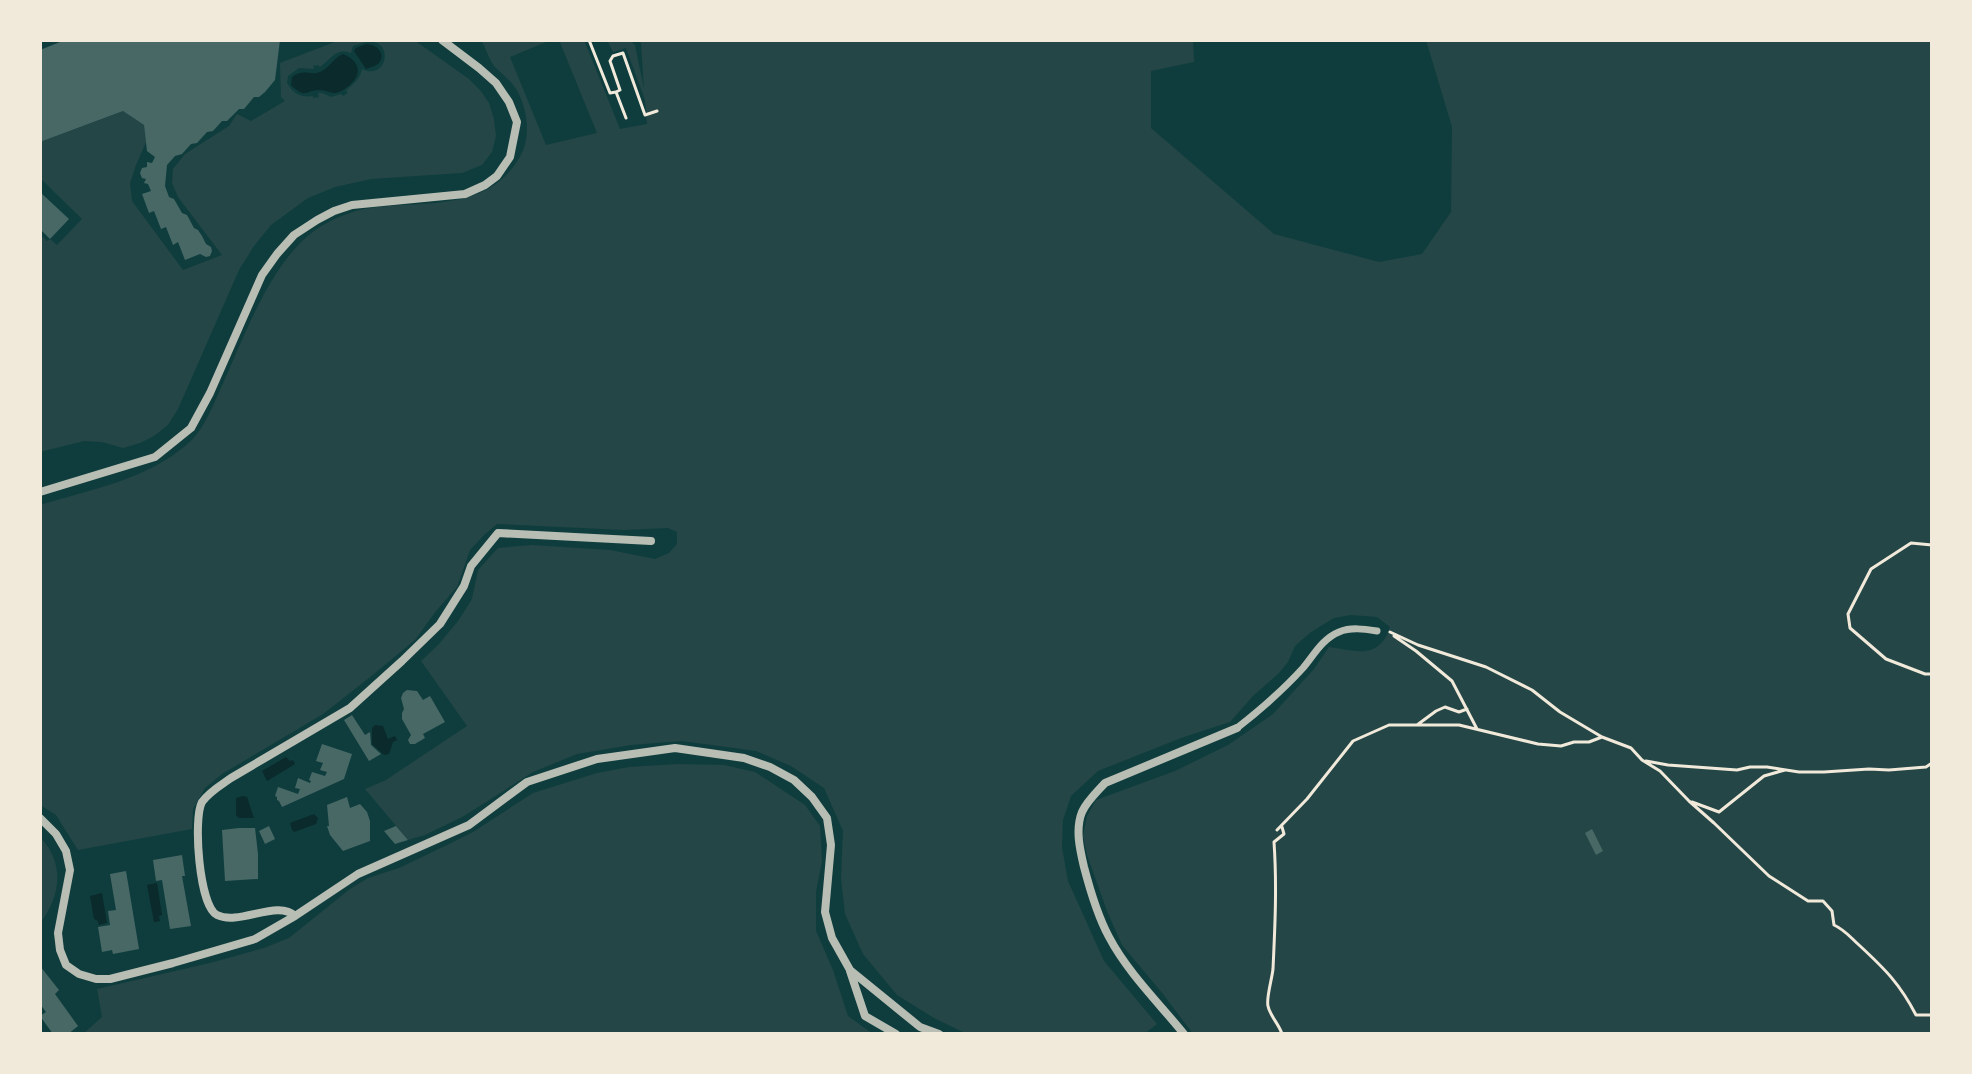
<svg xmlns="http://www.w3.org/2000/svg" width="1972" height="1074" viewBox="0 0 1972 1074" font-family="Roboto,sans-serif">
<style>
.green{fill:#244646;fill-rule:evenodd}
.water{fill:#0a2a2b}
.building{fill:#486865}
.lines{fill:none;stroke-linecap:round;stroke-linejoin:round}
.path{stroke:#f1e9da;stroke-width:3}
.pedestrian{stroke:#b8beb3;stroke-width:7}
.minor{stroke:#b8beb3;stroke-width:8}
</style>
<rect width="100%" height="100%" fill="#0f3d3e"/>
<path class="green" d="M 340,40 L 414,40 L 469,79 L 480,90 L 489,103 L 494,119 L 496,136 L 492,152 L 482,165 L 462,173 L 371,179 L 335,187 L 308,198 L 271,225 L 254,246 L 239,270 L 178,409 L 168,425 L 154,436 L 140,443 L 123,448 L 102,442 L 84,441 L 40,452 L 40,234 L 47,241 L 50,239 L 57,245 L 82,219 L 40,178 L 40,142 L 123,111 L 144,125 L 146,142 L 136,165 L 130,183 L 132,201 L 183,270 L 222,255 L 178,197 L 172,183 L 173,169 L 185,154 L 229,126 L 237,114 L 251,121 L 285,101 L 281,97 L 280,63 ZM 369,41 C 396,43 385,81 362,69 C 360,80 353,83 346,91 L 348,93 L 343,96 L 341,94 L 331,97 L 322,93 L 318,93 L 319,97 L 313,98 L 313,96 C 300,98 293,93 287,83 L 288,76 L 299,68 L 314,69 L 313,66 L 318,65 L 320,67 C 331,59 336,47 351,53 L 353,46 Z
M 481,40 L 551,40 L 510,57 L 546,145 L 597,133 L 559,40 L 584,40 L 620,129 L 647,124 L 645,100 L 626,48 L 613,52 L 607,40 L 630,40 L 635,45 L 644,89 L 641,43 L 638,40 L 1193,40 L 1194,62 L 1151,71 L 1151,128 L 1274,234 L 1379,262 L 1422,254 L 1451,212 L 1452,127 L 1426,40 L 1932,40 L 1932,1034 L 1193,1034 L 1163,994 L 1122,945 L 1107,911 L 1087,855 L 1083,836 L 1087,816 L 1096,800 L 1175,771 L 1228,745 L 1273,714 L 1314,669 L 1329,647 C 1357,651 1379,660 1390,627 L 1377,617 L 1351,615 L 1334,618 L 1311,632 L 1295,646 L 1288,662 L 1278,674 L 1253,696 L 1230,722 L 1181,738 L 1098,771 L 1071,796 L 1063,820 L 1062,847 L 1068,881 L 1104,961 L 1157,1024 L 1144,1034 L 967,1034 L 934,1018 L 897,995 L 863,954 L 845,914 L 841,878 L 843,831 L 824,788 L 791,766 L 756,751 L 682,741 L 631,745 L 577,754 L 533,772 L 464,816 L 425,835 L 408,840 L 365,789 L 386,780 L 467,726 L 421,661 L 439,644 L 458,621 L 472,599 L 478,570 L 498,548 L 532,545 L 610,550 L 655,559 L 669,553 L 677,544 L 677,532 L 668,528 L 624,530 L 497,524 L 484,535 L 470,550 L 457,587 L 436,611 L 415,640 L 369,678 L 323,714 L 222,774 L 205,788 L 193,809 L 192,829 L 78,850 L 56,815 L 40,805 L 40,505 C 89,490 145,480 185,446 C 203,432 211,410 220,390 C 244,338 271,258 320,227 C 334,218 354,210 371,208 C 427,200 491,213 522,153 C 531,134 527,106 516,89 C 510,80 502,74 495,67 C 489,60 486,48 481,40 Z
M 677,764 L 724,765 L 755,772 L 805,805 L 820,826 L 822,861 L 816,892 L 816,931 L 833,970 L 848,1016 L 873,1034 L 83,1034 L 102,1017 L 97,989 L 210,963 L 264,948 L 289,938 L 350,889 L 368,878 L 399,868 L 447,845 L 473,832 L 533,793 L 597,773 L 629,767 Z
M 40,837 C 65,863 61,896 40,923 Z"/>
<path class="water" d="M 366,44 C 377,44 387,54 378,64 C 375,66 369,68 366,69 L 354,51 L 356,48 Z
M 343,54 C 367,64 359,83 339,92 C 332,95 327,90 320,90 C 304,90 307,100 291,85 L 292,77 C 304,68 309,76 320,72 C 330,68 333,58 343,54 Z
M 375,725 L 383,726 L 388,739 L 395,736 L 397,740 L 393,742 L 389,754 L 384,755 L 372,744 L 372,728 Z
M 286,757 L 290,761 L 293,760 L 295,764 L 267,781 L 262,771 Z
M 243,796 L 247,797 L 254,818 L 239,818 L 236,815 L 236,798 Z
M 314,814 L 318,818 L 316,824 L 294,832 L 292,830 L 290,823 Z
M 157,883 L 162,915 L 159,916 L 160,921 L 154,922 L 147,885 Z
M 102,893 L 107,923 L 99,925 L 98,921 L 94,919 L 90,896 Z"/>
<path class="building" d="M 65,40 L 280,40 L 275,80 L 265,92 L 259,97 L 254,97 L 244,109 L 239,109 L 227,121 L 222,121 L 213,131 L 207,132 L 197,143 L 191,144 L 182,154 L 175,156 L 167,165 L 165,186 L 169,197 L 174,199 L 182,213 L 187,215 L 194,228 L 198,230 L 202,236 L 206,244 L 211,247 L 212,251 L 210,256 L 206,257 L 200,254 L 185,260 L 178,242 L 173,245 L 166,227 L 161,229 L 154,211 L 149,213 L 142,194 L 151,191 L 148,184 L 144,183 L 146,179 L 142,178 L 140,173 L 142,168 L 147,167 L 147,162 L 152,163 L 155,157 L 147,151 L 144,125 L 123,111 L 40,142 L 40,50 Z
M 40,192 L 69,219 L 50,239 L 40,229 Z
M 407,690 L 417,691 L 423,700 L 430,696 L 445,722 L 423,734 L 425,738 L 415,744 L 410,744 L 408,740 L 411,735 L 402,719 L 402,713 L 404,709 L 401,698 L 403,693 Z
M 352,715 L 365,735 L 370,732 L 371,745 L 381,754 L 369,761 L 344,720 Z
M 322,744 L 352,754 L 344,779 L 282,807 L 279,801 L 277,800 L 277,797 L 275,796 L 278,787 L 298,794 L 300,789 L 295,788 L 298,778 L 310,783 L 311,781 L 309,780 L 312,772 L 325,776 L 327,772 L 320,770 L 323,763 L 316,761 Z
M 347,797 L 350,808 L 360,804 L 367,812 L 370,821 L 370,841 L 343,851 L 330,835 L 327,826 L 329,826 L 327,805 Z
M 269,826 L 275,839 L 265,844 L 259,831 Z
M 396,826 L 408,840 L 395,844 L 384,831 Z
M 239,828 L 255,828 L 258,854 L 258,879 L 225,881 L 222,830 Z
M 1592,829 L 1603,851 L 1596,855 L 1585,833 Z
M 182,855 L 185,876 L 182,876 L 191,926 L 170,929 L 162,880 L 156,881 L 153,860 Z
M 126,871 L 139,949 L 113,954 L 112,950 L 102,952 L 98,927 L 110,925 L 108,911 L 116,910 L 110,874 Z
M 40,966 L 59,990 L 55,994 L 78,1026 L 68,1034 L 53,1034 L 40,1016 L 46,1012 L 40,1004 Z"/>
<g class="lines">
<path class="path" d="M 589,40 L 610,93 L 616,92 L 626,118
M 616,92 L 620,90 L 610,61 L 613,56 L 623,53 L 645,115 L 657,111
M 1932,545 L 1911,543 L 1871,569 L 1848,614 L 1850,628 L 1886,659 L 1925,674 L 1932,674
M 1390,632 L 1418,645 L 1486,667 L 1532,690 L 1560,712 L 1602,737 L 1631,748 L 1642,760 L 1660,771 L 1689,801 L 1714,823 L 1769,876 L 1808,901 L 1823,901 L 1832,911 L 1834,925 C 1845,930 1850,937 1859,945 C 1885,969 1900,984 1916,1015 L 1932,1015
M 1394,636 L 1416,651 L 1452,681 L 1477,729
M 1418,725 L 1459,725 L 1538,744 L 1561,746 L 1574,742 L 1589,742 L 1602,737
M 1646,761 L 1668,765 L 1737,770 L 1750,767 L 1767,767 L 1799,772 L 1824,772 L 1869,769 L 1889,770 L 1926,767 L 1932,763
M 1692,802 L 1719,812 L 1764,776 L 1785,770
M 1277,830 L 1307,799 L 1353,741 L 1389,725 L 1417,725 L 1436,711 L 1445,707 L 1459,712 L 1467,709
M 1282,1034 C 1279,1024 1270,1016 1268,1006 C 1266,998 1272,979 1273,969 C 1275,927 1277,885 1274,842 L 1284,834 L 1282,827"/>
<path class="pedestrian" d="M 1237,728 C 1260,710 1283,690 1303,668 C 1314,655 1322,639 1339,632 C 1351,627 1364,629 1377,631"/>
<path class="minor" d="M 40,492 L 155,457 L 191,428 L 210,393 L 262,275 L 277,254 L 294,235 L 317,220 L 334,211 L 352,205 L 465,194 L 485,185 L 497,176 L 510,157 L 517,122 L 509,102 L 496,83 L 479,68 L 442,40
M 40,818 L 56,834 L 66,851 L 70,870 L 58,933 L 60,950 L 66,965 L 79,974 L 96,979 L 110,979 L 173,963 L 255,939 L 295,916 L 358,874 L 469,825 L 527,782 L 597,759 L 675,748 L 744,758 L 770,767 L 794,780 L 812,797 L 827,818 L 831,845 L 825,912 L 832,938 L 850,970 L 920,1027 L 939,1034
M 295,916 C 278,899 239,926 217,915 C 199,906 193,818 202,802 C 209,792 221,785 231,778 L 350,708 L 402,661 L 440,624 L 464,586 L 471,566 L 498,533 L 651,541
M 850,971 L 865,1016 L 896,1034
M 1184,1034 C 1159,1003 1128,973 1109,937 C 1097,915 1090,890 1084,867 C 1080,850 1075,829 1082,812 C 1087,801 1097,792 1105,783 L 1237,728"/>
</g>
<rect width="1972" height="1074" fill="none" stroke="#f1e9da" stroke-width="84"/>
</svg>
